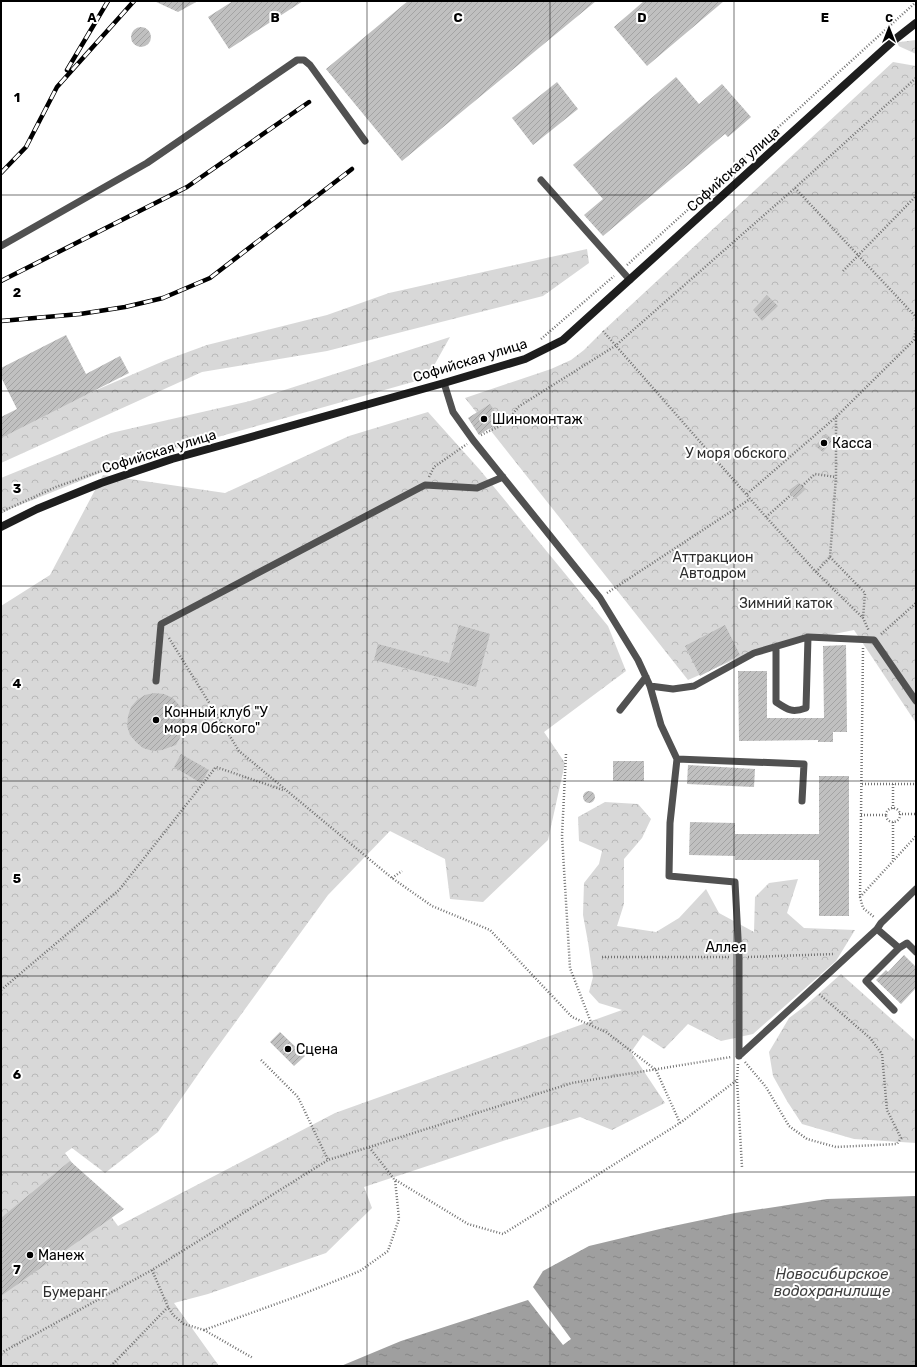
<svg xmlns="http://www.w3.org/2000/svg" width="917" height="1367" viewBox="0 0 917 1367" font-family="Rubik,sans-serif">
<style>
.forest{fill:url(#forest-crowns)}
.water{fill:url(#water-ripples)}
.building{fill:url(#building-hatch)}
.lines{fill:none;stroke-linecap:round;stroke-linejoin:round}
.path{stroke:#737373;stroke-width:2.5;stroke-dasharray:1 2;stroke-linecap:butt}
.lane{stroke:#515151;stroke-width:7}
.secondary{stroke:#1e1e1e;stroke-width:8}
.rail-casing{stroke:#000;stroke-width:4.5}
.rail{stroke:#fff;stroke-width:3;stroke-dasharray:9;stroke-linecap:butt}
.grid{fill:none;stroke:#000;stroke-width:1;stroke-opacity:0.55}
.poi-dot{fill:#000;stroke:#fff;stroke-width:1.5}
.labels{text-anchor:middle;stroke-width:4;stroke-linejoin:round;paint-order:stroke}
.street-label{font-size:14px;fill:#000;stroke:#fff}
.poi-label{font-size:14px;fill:#000;stroke:#fff;text-anchor:start}
.park-label{font-size:14px;fill:#2f2f2f;stroke:#fff}
.water-label{font-size:15px;font-style:italic;fill:#404040;stroke:#fff}
.grid-label{font-size:13px;text-anchor:middle;font-weight:bold;fill:#000;stroke:#fff;stroke-width:4;stroke-linejoin:round;paint-order:stroke}
</style>
<defs>
<pattern id="forest-crowns" width="20" height="18" patternUnits="userSpaceOnUse"><rect width="20" height="18" fill="#d8d8d8"/><path d="M2 6a3 3 0 1 1 6 0M12 15a3 3 0 1 1 6 0" fill="none" stroke="#b8b8b8"/></pattern>
<pattern id="water-ripples" width="26" height="14" patternUnits="userSpaceOnUse"><rect width="26" height="14" fill="#9f9f9f"/><path d="M2 4q2-2 4 0t4 0M15 11q2-2 4 0t4 0" fill="none" stroke="#878787"/></pattern>
<pattern id="building-hatch" width="6" height="6" patternUnits="userSpaceOnUse"><rect width="6" height="6" fill="#c0c0c0"/><path d="M-1 1l2-2M0 6l6-6M5 7l2-2" fill="none" stroke="#a3a3a3"/></pattern>
</defs>
<rect width="100%" height="100%" fill="#fff"/>
<path class="forest" d="M 916,40 L 916,54 L 892,43 Z
M 893,62 L 916,66 L 916,723 L 854,630 L 759,649 L 688,680 L 465,398 L 551,369 L 571,360 L 584,350 L 603,331 Z
M 587,249 L 589,263 L 543,296 L 327,351 L 202,372 L 1,463 L 1,431 L 166,360 L 207,345 L 327,315 L 389,293 Z
M 450,337 L 427,378 L 125,463 L 10,509 L 1,514 L 1,478 L 111,433 L 250,401 Z
M 428,412 L 480,470 L 608,626 L 626,671 L 544,732 L 565,763 L 548,840 L 483,902 L 450,899 L 445,859 L 390,831 L 328,895 L 208,1060 L 158,1132 L 105,1173 L 72,1148 L 65,1153 L 118,1226 L 335,1113 L 622,1010 L 599,1003 L 589,992 L 593,977 L 588,942 L 583,915 L 584,883 L 599,864 L 602,851 L 579,841 L 578,817 L 605,802 L 638,804 L 651,819 L 642,838 L 624,859 L 624,904 L 617,926 L 656,932 L 679,918 L 706,889 L 719,913 L 754,932 L 755,897 L 769,883 L 798,879 L 787,913 L 804,928 L 855,930 L 836,961 L 753,1034 L 721,1041 L 688,1024 L 664,1049 L 643,1035 L 631,1052 L 665,1103 L 612,1130 L 580,1117 L 506,1140 L 364,1187 L 372,1208 L 326,1253 L 208,1294 L 174,1303 L 219,1366 L 1,1366 L 1,606 L 50,575 L 103,475 L 225,493 L 349,436 Z
M 841,974 L 916,1041 L 916,1143 L 854,1139 L 802,1124 L 787,1101 L 773,1076 L 769,1052 L 789,1018 L 805,1006 Z"/>
<path class="water" d="M 915,1196 L 916,1201 L 916,1366 L 341,1366 L 401,1341 L 528,1300 L 563,1345 L 571,1339 L 533,1287 L 543,1271 L 589,1246 L 664,1228 L 735,1213 L 827,1199 Z"/>
<path class="building" d="M 154,1 L 198,1 L 178,12 Z
M 233,1 L 303,1 L 229,49 L 208,17 Z
M 408,1 L 596,1 L 402,161 L 326,69 Z
M 644,1 L 724,1 L 647,66 L 614,27 Z
M131 37a10 10 0 1 1 20 0a10 10 0 1 1-20 0Z
M 676,77 L 699,104 L 722,84 L 751,117 L 728,137 L 725,134 L 603,236 L 584,215 L 603,199 L 573,165 Z
M 557,82 L 578,109 L 533,145 L 512,118 Z
M 767,295 L 778,306 L 762,321 L 753,310 Z
M 66,335 L 86,374 L 120,356 L 129,373 L 1,438 L 1,417 L 17,409 L 1,377 L 1,368 Z
M 490,404 L 501,421 L 479,435 L 468,418 Z
M 826,434 L 833,440 L 823,452 L 815,446 Z
M 799,483 L 806,489 L 795,499 L 788,491 Z
M 459,625 L 490,634 L 476,687 L 374,660 L 378,644 L 449,663 Z
M 725,625 L 740,655 L 700,676 L 685,646 Z
M 846,645 L 847,732 L 833,732 L 833,742 L 818,742 L 818,740 L 739,741 L 738,671 L 767,671 L 767,718 L 824,718 L 823,646 Z
M 154,693 L 164,694 L 173,698 L 179,705 L 184,713 L 185,723 L 183,732 L 176,745 L 162,750 L 153,751 L 143,748 L 136,742 L 130,735 L 127,726 L 128,716 L 131,707 L 137,700 L 145,695 Z
M 181,754 L 209,770 L 201,783 L 174,767 Z
M 613,761 L 644,761 L 644,781 L 613,781 Z
M 688,765 L 755,769 L 754,787 L 687,784 Z
M 819,776 L 849,776 L 849,916 L 819,916 L 819,860 L 735,860 L 735,856 L 689,855 L 690,822 L 735,823 L 735,834 L 819,834 Z
M583 797a6 6 0 1 1 12 0a6 6 0 1 1-12 0Z
M 904,955 L 916,967 L 916,988 L 901,1004 L 876,980 L 886,970 L 888,972 Z
M 280,1032 L 305,1056 L 294,1066 L 270,1042 Z
M 70,1161 L 124,1209 L 1,1296 L 1,1218 Z"/>
<g class="lines">
<path class="path" d="M 795,188 L 916,317
M 627,265 L 916,2
M 843,271 L 916,196
M 603,331 L 766,517 L 816,572 L 863,618 L 869,631
M 541,339 L 614,276
M 481,435 L 506,423 L 518,407 L 615,346 L 795,188 L 916,78
M 429,477 L 434,467 L 467,444
M 802,486 L 815,474 L 836,477
M 747,494 L 836,417
M 1,512 L 56,487 L 166,448 L 195,441
M 766,517 L 791,495
M 830,557 L 865,593 L 863,618
M 816,572 L 830,557 L 836,477 L 836,417 L 914,340 L 916,328
M 607,593 L 750,499
M 881,634 L 916,603
M 169,638 L 239,751 L 392,878 L 432,906 L 490,930 L 572,1017 L 606,1032 L 656,1070 L 680,1123 L 503,1234 L 468,1224 L 394,1179 L 369,1147
M 863,648 L 860,897 L 863,908 L 874,917
M 566,754 L 562,836 L 570,968 L 592,1025
M 862,784 L 916,784
M 893,784 L 893,809
M886 815a7 7 0 1 1 14 0a7 7 0 1 1-14 0Z
M 899,814 L 916,814
M 861,815 L 886,815
M 893,822 L 893,861
M 392,878 L 402,871
M 860,897 L 916,836
M 602,957 L 731,957
M 748,957 L 835,954
M 1,990 L 119,890 L 216,767 L 283,790
M 261,1060 L 298,1097 L 328,1160
M 745,1062 L 766,1087 L 789,1126 L 807,1139 L 836,1147 L 897,1144 L 901,1138 L 887,1110 L 882,1054 L 870,1038 L 819,994
M 738,1064 L 737,1080 L 742,1167
M 680,1123 L 737,1080
M 152,1270 L 168,1307 L 173,1315 L 184,1324 L 204,1330 L 298,1296 L 360,1271 L 388,1251 L 399,1219 L 395,1179
M 204,1330 L 253,1358
M 1,1353 L 152,1270 L 328,1160 L 572,1083 L 731,1057
M 111,1366 L 168,1307"/>
<path class="lane" d="M 541,180 L 630,280
M 1,246 L 147,163 L 297,60 L 304,60 L 310,65 L 365,141
M 444,383 L 453,412 L 473,440 L 600,598 L 638,660 L 650,686 L 661,725 L 677,759 L 670,823 L 669,876 L 735,882 L 739,957 L 739,1056
M 776,647 L 776,702 C 788,710 792,713 806,708 L 808,637
M 156,681 L 161,624 L 425,485 L 477,488 L 503,477
M 650,686 L 673,689 L 694,686 L 754,653 L 808,637 L 874,640 L 916,701
M 620,710 L 646,677
M 677,759 L 804,764 L 802,801
M 877,929 L 899,948
M 894,1010 L 866,981 L 899,948 L 907,943 L 916,952
M 739,1056 L 877,929 L 881,923 L 916,889"/>
<path class="secondary" d="M 1,527 L 37,509 L 101,483 L 172,459 L 444,383 L 525,359 L 563,340 L 893,41 L 916,23"/>
<defs>
<path id="rail" d="M 67,70 L 108,1
M 1,173 L 26,147 L 57,87 L 134,1
M 1,281 L 187,187 L 309,102
M 1,321 L 80,314 L 125,307 L 163,298 L 210,278 L 352,169"/>
</defs>
<use href="#rail" class="rail-casing"/>
<use href="#rail" class="rail"/>
</g>
<path class="grid" d="M 183,1 L 183,1366M 367,1 L 367,1366M 550,1 L 550,1366M 734,1 L 734,1366M 1,195 L 916,195M 1,391 L 916,391M 1,586 L 916,586M 1,781 L 916,781M 1,976 L 916,976M 1,1172 L 916,1172"/>
<g class="poi-dot">
<circle cx="484" cy="419" r="4"/>
<circle cx="824" cy="443" r="4"/>
<circle cx="156" cy="720" r="4"/>
<circle cx="288" cy="1049" r="4"/>
<circle cx="30" cy="1255" r="4"/>
</g>
<g class="labels">
<g class="street-label">
<text transform="translate(733 169) rotate(-42)" y="5">Софийская улица</text>
<text transform="translate(470 360) rotate(-17)" y="5">Софийская улица</text>
<text transform="translate(159 451) rotate(-17)" y="5">Софийская улица</text>
<text x="726" y="952">Аллея</text>
</g>
<g class="poi-label">
<text x="492" y="424">Шиномонтаж</text>
<text x="832" y="448">Касса</text>
<text x="164" y="717">Конный клуб "У<tspan x="164" dy="16">моря Обского"</tspan></text>
<text x="296" y="1054">Сцена</text>
<text x="38" y="1260">Манеж</text>
</g>
<g class="park-label">
<text x="736" y="458">У моря обского</text>
<text x="713" y="562">Аттракцион<tspan x="713" dy="16">Автодром</tspan></text>
<text x="786" y="608">Зимний каток</text>
<text x="75" y="1297">Бумеранг</text>
</g>
<g class="water-label">
<text x="832" y="1279">Новосибирское<tspan x="832" dy="17">водохранилище</tspan></text>
</g>
</g>
<g class="grid-label">
<text x="92" y="22">A</text>
<text x="275" y="22">B</text>
<text x="458" y="22">C</text>
<text x="642" y="22">D</text>
<text x="825" y="22">E</text>
<text x="17" y="102">1</text>
<text x="17" y="297">2</text>
<text x="17" y="493">3</text>
<text x="17" y="688">4</text>
<text x="17" y="883">5</text>
<text x="17" y="1079">6</text>
<text x="17" y="1274">7</text>
</g>
<rect width="917" height="1367" fill="none" stroke="#000000" stroke-width="4"/>
<g transform="translate(889 28)" stroke="#ffffff" stroke-width="3" paint-order="stroke">
<path d="M0-3L7 15L0 10L-7 15Z" fill="#000000"/>
<text y="-6" font-size="11" font-weight="bold" text-anchor="middle" fill="#000000">С</text>
</g>
</svg>
